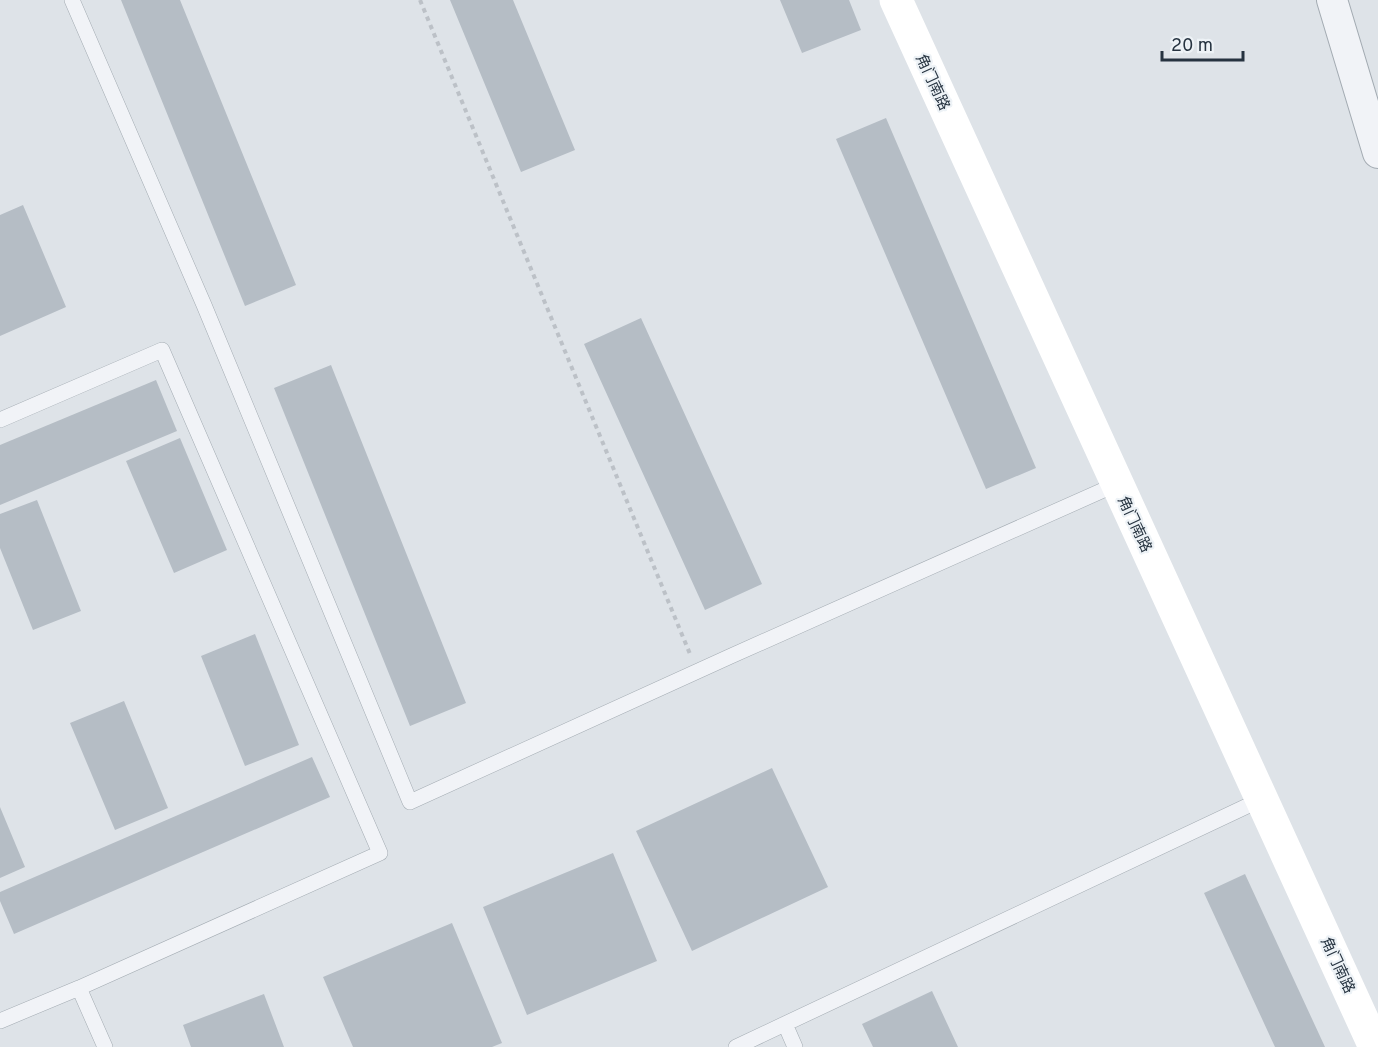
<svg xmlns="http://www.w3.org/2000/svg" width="1378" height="1047" viewBox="0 0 1378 1047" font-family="Overpass,'Noto Sans SC',sans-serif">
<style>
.building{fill:#b5bdc5}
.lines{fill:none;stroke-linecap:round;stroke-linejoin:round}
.lane-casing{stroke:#a3abb2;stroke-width:16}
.street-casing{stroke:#a3abb2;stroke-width:32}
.path{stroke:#bcc1c7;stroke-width:4;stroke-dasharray:4.5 4.5;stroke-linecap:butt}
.lane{stroke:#f1f3f7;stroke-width:15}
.street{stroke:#f1f3f7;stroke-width:30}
.secondary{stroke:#fff;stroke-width:33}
.labels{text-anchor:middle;stroke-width:4.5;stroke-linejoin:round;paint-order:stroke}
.street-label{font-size:15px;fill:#263340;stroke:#edf2f6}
</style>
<rect width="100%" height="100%" fill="#dee3e8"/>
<path class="building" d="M 121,0 L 180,0 L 296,285 L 245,306 Z
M 450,0 L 513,0 L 575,150 L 521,172 Z
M 780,0 L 849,0 L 861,30 L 802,53 Z
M 886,118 L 1036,468 L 986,489 L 836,139 Z
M 23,205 L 66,307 L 0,336 L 0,215 Z
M 641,318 L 762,584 L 705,610 L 584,344 Z
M 331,365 L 466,703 L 410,726 L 274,388 Z
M 156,380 L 177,431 L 0,505 L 0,445 Z
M 180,438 L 227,550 L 174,573 L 126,461 Z
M 37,500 L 81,611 L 33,630 L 0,548 L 0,514 Z
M 255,634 L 299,745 L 245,766 L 201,656 Z
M 124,701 L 168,808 L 115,830 L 70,723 Z
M 312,757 L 330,797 L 14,934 L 0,901 L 0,892 Z
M 772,768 L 828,887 L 692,951 L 636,831 Z
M 0,807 L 25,867 L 0,878 Z
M 613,853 L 657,961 L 527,1015 L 483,907 Z
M 1245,874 L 1325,1047 L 1275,1047 L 1204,893 Z
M 452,923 L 502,1043 L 492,1047 L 353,1047 L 323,977 Z
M 932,991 L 958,1047 L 873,1047 L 862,1024 Z
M 264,994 L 284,1047 L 191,1047 L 183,1025 Z"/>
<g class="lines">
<defs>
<path id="lane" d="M 72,0 L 204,305 L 410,802 L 731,656 L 1117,484
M 0,420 L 162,350 L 380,853 L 79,988 L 0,1021
M 79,988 L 105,1047
M 785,1024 L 795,1047
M 736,1047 L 1262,799"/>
<path id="street" d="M 1332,0 L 1378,153"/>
</defs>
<use href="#lane" class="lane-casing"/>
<use href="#street" class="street-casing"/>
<path class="path" d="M 420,0 L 690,654"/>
<use href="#lane" class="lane"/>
<use href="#street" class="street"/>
<path class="secondary" d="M 896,0 L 1375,1047"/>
</g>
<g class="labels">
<g class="street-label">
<text transform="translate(933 82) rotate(65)" y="5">角门南路</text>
<text transform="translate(1135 524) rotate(65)" y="5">角门南路</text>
<text transform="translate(1338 965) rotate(65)" y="5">角门南路</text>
</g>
</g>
<path d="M1162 51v9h81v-9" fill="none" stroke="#263340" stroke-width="3"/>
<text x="1171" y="51" font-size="18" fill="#263340" stroke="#edf2f6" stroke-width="4.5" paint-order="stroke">20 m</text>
</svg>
